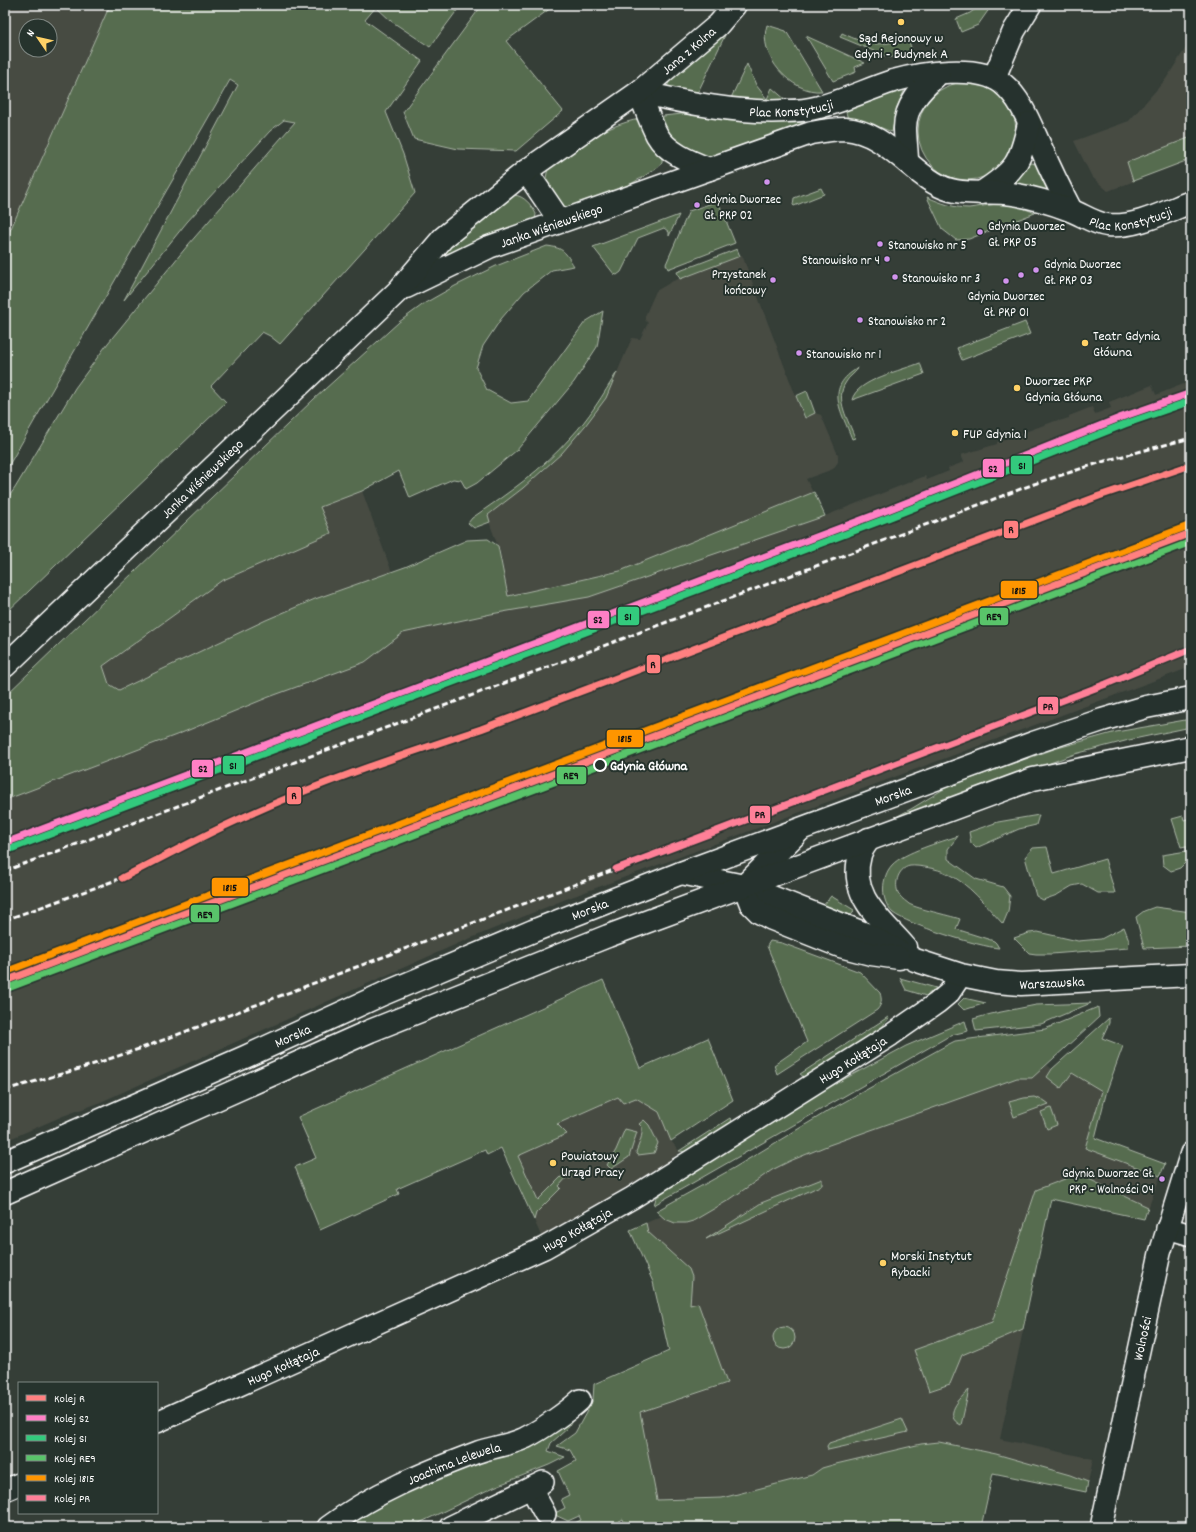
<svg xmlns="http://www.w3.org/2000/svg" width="1196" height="1532" viewBox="0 0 1196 1532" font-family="Dekko,sans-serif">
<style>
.built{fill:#474b43;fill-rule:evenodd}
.green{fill:#576c4f;stroke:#abb6a7}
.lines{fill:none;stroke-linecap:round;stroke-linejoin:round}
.street-casing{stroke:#fff;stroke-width:24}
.secondary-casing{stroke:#fff;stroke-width:25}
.primary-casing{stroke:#fff;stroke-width:25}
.street{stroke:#26332d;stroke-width:21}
.secondary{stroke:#26332d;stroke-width:22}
.primary{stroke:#26332d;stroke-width:22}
.rail{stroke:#fff;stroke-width:3;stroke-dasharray:6 3;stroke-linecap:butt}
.rail-1-casing{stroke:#26332d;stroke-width:10}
.rail-2-casing{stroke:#26332d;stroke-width:10}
.rail-3-casing{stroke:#26332d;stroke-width:10}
.rail-4-casing{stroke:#26332d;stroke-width:10}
.rail-5-casing{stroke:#26332d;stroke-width:10}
.rail-6-casing{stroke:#26332d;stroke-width:10}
.rail-1{stroke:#ff8080;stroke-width:7}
.rail-2{stroke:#ff80c5;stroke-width:7}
.rail-3{stroke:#33ca7d;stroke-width:7}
.rail-4{stroke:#59c46a;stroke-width:7}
.rail-5{stroke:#ff9500;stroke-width:7}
.rail-6{stroke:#ff8098;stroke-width:7}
.poi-dot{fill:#ffd166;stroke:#26332d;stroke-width:1.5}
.bus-dot{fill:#d193ec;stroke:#26332d;stroke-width:1.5}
.stop-dot{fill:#26332d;stroke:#fff;stroke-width:2}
.labels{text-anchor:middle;stroke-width:4;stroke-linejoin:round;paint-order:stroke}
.bus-label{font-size:13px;fill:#fff;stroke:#26332d;text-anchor:start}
.poi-label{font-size:14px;fill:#fff;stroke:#26332d;text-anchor:start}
.street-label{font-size:14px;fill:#fff;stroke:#26332d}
.stop-label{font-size:14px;font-weight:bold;fill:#fff;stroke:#26332d;text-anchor:start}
.line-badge{stroke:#26332d;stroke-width:1.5}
.pale-badge-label{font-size:11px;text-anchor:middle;font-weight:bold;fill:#111}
</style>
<rect width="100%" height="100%" fill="#353e37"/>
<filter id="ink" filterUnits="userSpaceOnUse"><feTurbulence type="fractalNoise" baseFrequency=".025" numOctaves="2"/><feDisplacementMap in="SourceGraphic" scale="8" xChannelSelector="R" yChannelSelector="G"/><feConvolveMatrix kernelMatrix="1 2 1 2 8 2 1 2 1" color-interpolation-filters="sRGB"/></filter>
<g filter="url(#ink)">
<path class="built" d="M 5,5 L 110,5 L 5,242 ZM 26,26 L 50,26 L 50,50 L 26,50 Z
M 1187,46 L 1191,49 L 1191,160 L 1108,191 L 1092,177 L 1074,141 L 1129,121 L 1166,79 Z
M 742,255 L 804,418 L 815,413 L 821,415 L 838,455 L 838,462 L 833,469 L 806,479 L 825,516 L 925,476 L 927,480 L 949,471 L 948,468 L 964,462 L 961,455 L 997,444 L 997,442 L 1058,420 L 1059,421 L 1069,418 L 1069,416 L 1092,407 L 1095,414 L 1111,408 L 1109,402 L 1152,385 L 1156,395 L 1191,381 L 1191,667 L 566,899 L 459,943 L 96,1104 L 63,1116 L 5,1141 L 5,697 L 214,534 L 362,491 L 412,627 L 606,575 L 508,596 L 500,552 L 487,516 L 541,473 L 562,453 L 585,427 L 606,398 L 632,338 L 640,339 L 648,323 L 645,320 L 645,316 L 656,291 L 673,281 Z
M 1047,1065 L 1052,1069 L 1056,1065 L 1107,1090 L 1095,1138 L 1165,1164 L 1144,1219 L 1051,1199 L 1000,1439 L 1093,1459 L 1086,1492 L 993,1473 L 822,1468 L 812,1475 L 722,1498 L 657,1500 L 640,1412 L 679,1399 L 653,1282 L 630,1230 L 696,1201 L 751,1169 L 1044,1068 Z
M 647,1084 L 671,1141 L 680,1152 L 635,1187 L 542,1238 L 502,1148 Z"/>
<path class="green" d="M 110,5 L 373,5 L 376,7 L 377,5 L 461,5 L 430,47 L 391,21 L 376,7 L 365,20 L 422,61 L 386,112 L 403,154 L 415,193 L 280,344 L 270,336 L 262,332 L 211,386 L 226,402 L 5,614 L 5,502 L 15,488 L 75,388 L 108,343 L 188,245 L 295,122 L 284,120 L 270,131 L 187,222 L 124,300 L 238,85 L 230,80 L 5,472 L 5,242 Z
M 482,5 L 555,5 L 506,41 L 563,111 L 516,151 L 458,149 L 414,139 L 403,112 Z
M 981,5 L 992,5 L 978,25 L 961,32 L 956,19 L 970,13 Z
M 767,25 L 786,31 L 822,91 C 791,94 757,55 767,25 Z
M 728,29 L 698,92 L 664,93 L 672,76 Z
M 842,33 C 869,46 879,47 908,38 L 912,51 L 894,57 L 888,57 L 840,37 Z
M 806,36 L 865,63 L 855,67 L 856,72 L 833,81 Z
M 747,64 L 756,85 L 767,99 L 772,88 L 787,101 L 768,102 L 731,98 Z
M918 131a49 49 0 1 1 98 0a49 49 0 1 1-98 0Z
M 905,89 L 897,107 L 892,132 L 869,123 L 848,119 L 845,109 Z
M 682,114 L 741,120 L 807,120 L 807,123 L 716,156 C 709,156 703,156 697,153 C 685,148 659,132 663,116 Z
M 640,119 C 642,136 650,147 662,159 L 662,163 C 634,187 599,198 565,210 L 545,183 L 548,168 C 577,148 604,125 640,119 Z
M 1191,137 L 1191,159 L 1133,181 L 1127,162 Z
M 1030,163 L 1036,164 L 1039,167 L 1051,195 L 1014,183 Z
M 821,188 L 824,194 L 794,206 L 793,205 L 794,198 Z
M 514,195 C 524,196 531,204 536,214 L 535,221 L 422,272 L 445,250 Z
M 927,197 C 941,203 954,208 969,208 C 978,207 988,205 997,204 C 1011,203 1023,208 1035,213 L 969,239 L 956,240 L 942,229 Z
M 718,201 L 735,243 L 668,269 L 666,264 L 689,211 Z
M 679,215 L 669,236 L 669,232 L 664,228 L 638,238 L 621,272 L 617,275 L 614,274 L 593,247 Z
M 547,246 C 564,248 565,252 574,266 L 552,270 L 524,292 L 501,319 L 483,346 L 476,368 L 487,390 L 511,403 L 528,401 L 585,322 L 603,311 L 597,347 L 574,382 L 517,450 L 477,483 L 466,489 L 461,480 L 453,479 L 410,498 L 399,471 L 362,491 L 320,507 L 331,533 L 221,581 L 103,666 L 109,684 L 119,690 L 266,620 L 315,599 L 405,567 L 467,540 L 488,539 L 498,546 L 508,596 L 620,571 L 814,492 L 825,516 L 589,597 L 491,614 L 403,633 L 365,662 L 269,697 L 179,734 L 5,800 L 5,696 L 314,399 L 399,322 L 425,303 L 455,286 L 496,266 Z
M 737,249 L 740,256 L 680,279 L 677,272 Z
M 1025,322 L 1030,334 L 962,360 L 957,348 Z
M 920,363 L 924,374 L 852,400 C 856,380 903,370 920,363 Z
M 858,368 C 855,374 849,376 846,382 C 834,399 849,421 855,438 L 852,439 C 841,410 824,388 858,368 Z
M 617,372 L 606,398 L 585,426 L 562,453 L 523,488 L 488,515 L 490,522 L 474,528 L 468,523 L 472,518 C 507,494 542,470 571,437 C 589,418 603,395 617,372 Z
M 807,391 L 815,413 L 805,418 L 796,396 Z
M 1191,719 L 1191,727 L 1129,740 L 1075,754 L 886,822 L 911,809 L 947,787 L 1054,749 L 1116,732 Z
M 1039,815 L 1036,825 L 1019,829 L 976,848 L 971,843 L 969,832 L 998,822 Z
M 1183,816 L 1184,820 L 1191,818 L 1191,857 L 1180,868 L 1171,871 L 1163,865 L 1162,855 L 1187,851 L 1186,846 L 1181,847 L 1172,819 Z
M 958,836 L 948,849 L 948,859 L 976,879 L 1003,887 L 1010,896 L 1008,912 L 1003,924 C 986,906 969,883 946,873 C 939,869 918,865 910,866 C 897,868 893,887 900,896 C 902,899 907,902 909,904 C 918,909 948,915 960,919 L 956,929 L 994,941 L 996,943 L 999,948 C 980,947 907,924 893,913 C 880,901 881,877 892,865 C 904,852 941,842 958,836 Z
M 1047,847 L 1054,874 L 1105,859 L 1115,893 L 1098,893 L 1082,884 L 1072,886 L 1057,895 L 1043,900 L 1036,896 L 1025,857 L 1033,848 Z
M 831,896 L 854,910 L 853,913 L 851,915 L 823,906 Z
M 1155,907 L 1191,912 L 1191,946 L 1144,948 L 1136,917 L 1144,911 Z
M 1124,927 L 1129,940 L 1128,948 L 1051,954 L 1036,954 L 1029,953 L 1014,938 L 1029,933 L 1038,932 L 1078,941 L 1101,939 Z
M 770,941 L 782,943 L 860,972 L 880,993 C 882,1000 882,1004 877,1010 L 777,1074 L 774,1065 L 807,1042 L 767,946 Z
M 900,978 L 936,988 L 926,996 L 906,990 Z
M 603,980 L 640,1068 L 708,1038 L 733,1100 L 671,1141 L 659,1112 L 636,1098 L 623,1103 L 618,1097 L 557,1124 L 567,1134 L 518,1156 L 538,1200 L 568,1170 L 574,1175 L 570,1179 L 567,1177 L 559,1186 L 561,1188 L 536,1213 L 534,1220 L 501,1148 L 487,1155 L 485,1150 L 397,1189 L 399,1194 L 320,1230 L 295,1167 L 316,1158 L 298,1117 Z
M 964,998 L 986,1003 L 964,1010 L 958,1004 Z
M 1091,1003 L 1041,1024 L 976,1031 L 973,1019 L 991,1014 L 1036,1005 Z
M 1098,1007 L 1099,1017 L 1032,1078 L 1017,1078 L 829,1145 L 790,1161 L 772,1170 L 729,1200 L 693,1221 L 686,1223 L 675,1223 L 665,1219 L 656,1211 L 732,1169 L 828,1111 L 947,1045 L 955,1041 L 1045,1029 Z
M 888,1017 L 889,1018 L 882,1027 L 805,1078 L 800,1074 Z
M 1109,1018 L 1109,1023 L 1102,1038 L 1123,1046 L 1107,1090 L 1095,1138 L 1165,1164 L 1160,1176 L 1085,1148 L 1102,1091 L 1072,1073 L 1061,1088 L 1047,1077 L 1052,1069 Z
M 965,1021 L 968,1031 L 951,1035 L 654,1205 L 656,1198 L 663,1192 L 822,1091 L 906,1046 Z
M 1034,1097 L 1045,1101 L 1049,1104 L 1014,1117 L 1009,1102 L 1024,1098 Z
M 1051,1108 L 1057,1125 L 1047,1129 L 1041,1112 Z
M 730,1118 L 733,1123 L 689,1152 L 679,1151 Z
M 644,1120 L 649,1125 L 658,1143 L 654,1153 L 638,1155 L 636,1152 C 639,1144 643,1136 642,1127 L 639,1124 Z
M 625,1129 L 637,1132 L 629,1157 L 611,1169 L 607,1165 L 616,1150 Z
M 1078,1174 L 1148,1207 L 1144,1219 L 1051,1199 L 1023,1329 L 962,1355 L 950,1384 L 929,1391 L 914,1350 L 992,1322 L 1036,1190 Z
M 822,1179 L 822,1185 L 706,1239 L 761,1203 Z
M 646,1223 L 648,1232 L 689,1269 L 692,1277 L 690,1305 L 698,1303 L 727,1383 L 640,1412 L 657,1500 L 722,1498 L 812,1475 L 822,1468 L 836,1464 L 921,1444 L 939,1442 L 996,1454 L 1070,1475 L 1088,1482 L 1086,1492 L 993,1473 L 981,1527 L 629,1527 L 625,1524 L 623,1519 L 609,1527 L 582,1527 L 575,1523 L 581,1520 L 579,1516 L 568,1521 L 553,1514 L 565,1508 L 561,1499 L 569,1495 L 558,1471 L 576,1461 L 570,1450 L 557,1446 L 575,1433 L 593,1400 L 594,1384 L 669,1351 L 653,1282 L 630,1230 Z
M773 1338a11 11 0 1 1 22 0a11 11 0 1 1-22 0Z
M 969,1390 L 961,1425 C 942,1416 960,1398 969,1390 Z
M 576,1414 L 568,1428 L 551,1443 L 548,1451 L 565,1457 L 549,1465 L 494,1487 L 411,1527 L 341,1527 L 375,1505 Z
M 902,1419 L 908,1432 L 828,1450 L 827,1446 L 829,1443 Z"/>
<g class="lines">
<defs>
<g id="street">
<path d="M 1167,1228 L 1191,1235"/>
<path id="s1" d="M 157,1422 L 544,1248 L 632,1198 L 891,1035 L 937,1003 L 949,993 L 961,975"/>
<path d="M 531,1488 L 545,1514"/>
<path d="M 5,1490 L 19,1484"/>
<path id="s2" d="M 328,1527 C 373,1493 425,1472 478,1452 C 493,1447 510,1445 525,1438 C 541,1430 567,1412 580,1400"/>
<path d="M 450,1527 L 543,1482"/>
<path id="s3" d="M 1101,1527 L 1160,1253 L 1191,1153"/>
</g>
<g id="secondary">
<path d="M 994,78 L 1014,31 L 1030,5"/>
<path id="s4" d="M 639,92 C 683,102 741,114 786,111 C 797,111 808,110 819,107 C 844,101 868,89 893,81 C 921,73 978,64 1002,83 C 1022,99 1031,127 1042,150 C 1051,171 1061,191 1071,210"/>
<path d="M 639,92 C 645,106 650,122 657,135 C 667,153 691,162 709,169"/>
<path d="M 907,162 C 907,151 905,139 905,128 C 905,104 923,88 939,73"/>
<path d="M 526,171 L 560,221"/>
<path d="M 981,193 C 1016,170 1020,164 1029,123"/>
<path id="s5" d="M 406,287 L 489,247 L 811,133 C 822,131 834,129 845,129 C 873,131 892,150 913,167 C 921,174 930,181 940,186 C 962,197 988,190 1012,194 C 1031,197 1052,203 1070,210 C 1083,215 1093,223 1107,225 C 1135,228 1165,212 1191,202"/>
<path id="s6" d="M 5,666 L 398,291 L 443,238 L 526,171 L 639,92 L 718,25 L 735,5"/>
<path d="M 869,839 C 866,844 861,850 860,855 C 848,896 882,920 905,947"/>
<path id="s7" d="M 681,873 L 744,886 L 868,935 L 915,960 L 961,975 L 996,982 L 1021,984 L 1191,975"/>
<path d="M 744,886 L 751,904 L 759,912 L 772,919 L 840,946 L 871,954 L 899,958"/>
<path d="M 744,886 L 800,830"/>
</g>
<g id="primary">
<path id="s8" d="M 5,1162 L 245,1057 L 383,994 L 533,931 L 681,873 L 1033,743 L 1102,720 L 1146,707 L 1191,698"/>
<path d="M 5,1193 L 370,1031 L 608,936 L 1033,779 L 1191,747"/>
</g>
</defs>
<use href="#street" class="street-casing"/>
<use href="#secondary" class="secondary-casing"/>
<use href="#primary" class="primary-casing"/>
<use href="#street" class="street"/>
<use href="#secondary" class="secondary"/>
<use href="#primary" class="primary"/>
<path class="rail" d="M 5,871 L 1034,484 L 1108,460 L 1191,438
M 5,920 L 122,878
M 5,1090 L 79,1069 L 142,1048 L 616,869"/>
<defs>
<path id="rail-1" d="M 122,878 C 158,860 194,840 231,823 C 311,785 396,757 481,729 L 1099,496 L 1191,465
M 5,981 L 1191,533"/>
<path id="rail-2" d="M 5,843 L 885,511 L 1122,417 L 1191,393"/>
<path id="rail-3" d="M 8,850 L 888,518 L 1125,424 L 1191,401"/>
<path id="rail-4" d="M 8,988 L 1191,542"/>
<path id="rail-5" d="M 5,972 L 1188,526"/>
<path id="rail-6" d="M 616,869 L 1106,684 L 1191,649"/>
</defs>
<use href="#rail-1" class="rail-1-casing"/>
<use href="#rail-2" class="rail-2-casing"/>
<use href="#rail-3" class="rail-3-casing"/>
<use href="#rail-4" class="rail-4-casing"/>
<use href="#rail-5" class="rail-5-casing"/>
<use href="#rail-6" class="rail-6-casing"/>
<use href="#rail-1" class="rail-1"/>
<use href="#rail-2" class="rail-2"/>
<use href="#rail-3" class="rail-3"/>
<use href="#rail-4" class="rail-4"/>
<use href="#rail-5" class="rail-5"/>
<use href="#rail-6" class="rail-6"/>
</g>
</g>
<g class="poi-dot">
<circle cx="901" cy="22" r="4"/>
<circle cx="1085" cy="343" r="4"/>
<circle cx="1017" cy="388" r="4"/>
<circle cx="955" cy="433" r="4"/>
<circle cx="553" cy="1163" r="4"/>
<circle cx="883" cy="1263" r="4"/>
</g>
<g class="bus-dot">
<circle cx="767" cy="182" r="3.5"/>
<circle cx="697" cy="205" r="3.5"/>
<circle cx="980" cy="232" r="3.5"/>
<circle cx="880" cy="244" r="3.5"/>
<circle cx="887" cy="259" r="3.5"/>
<circle cx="1036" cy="270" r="3.5"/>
<circle cx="1021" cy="275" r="3.5"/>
<circle cx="895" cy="277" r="3.5"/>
<circle cx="773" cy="280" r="3.5"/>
<circle cx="1006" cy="281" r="3.5"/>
<circle cx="860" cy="320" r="3.5"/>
<circle cx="799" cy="353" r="3.5"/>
<circle cx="1162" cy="1179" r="3.5"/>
</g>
<circle class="stop-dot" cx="600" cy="765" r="6"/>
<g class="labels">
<g class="bus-label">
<text x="704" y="203">Gdynia Dworzec<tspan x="704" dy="16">Gł. PKP 02</tspan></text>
<text x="988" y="230">Gdynia Dworzec<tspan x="988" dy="16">Gł. PKP 05</tspan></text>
<text x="888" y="249">Stanowisko nr 5</text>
<text x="880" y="264" text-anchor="end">Stanowisko nr 4</text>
<text x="1044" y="268">Gdynia Dworzec<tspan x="1044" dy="16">Gł. PKP 03</tspan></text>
<text x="766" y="278" text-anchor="end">Przystanek<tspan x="766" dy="16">końcowy</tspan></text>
<text x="902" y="282">Stanowisko nr 3</text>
<text x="1006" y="300" text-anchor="middle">Gdynia Dworzec<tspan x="1006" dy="16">Gł. PKP 01</tspan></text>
<text x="868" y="325">Stanowisko nr 2</text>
<text x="806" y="358">Stanowisko nr 1</text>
<text x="1154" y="1177" text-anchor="end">Gdynia Dworzec Gł.<tspan x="1154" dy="16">PKP - Wolności 04</tspan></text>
</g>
<g class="poi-label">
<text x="901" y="42" text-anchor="middle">Sąd Rejonowy w<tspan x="901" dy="16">Gdyni - Budynek A</tspan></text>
<text x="1093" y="340">Teatr Gdynia<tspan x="1093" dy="16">Główna</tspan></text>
<text x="1025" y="385">Dworzec PKP<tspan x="1025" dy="16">Gdynia Główna</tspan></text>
<text x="963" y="438">FUP Gdynia 1</text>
<text x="561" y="1160">Powiatowy<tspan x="561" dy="16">Urząd Pracy</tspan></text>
<text x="891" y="1260">Morski Instytut<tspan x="891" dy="16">Rybacki</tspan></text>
</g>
<g class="street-label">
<text dy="5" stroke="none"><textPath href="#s6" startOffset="922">Jana z Kolna</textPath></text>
<text dy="5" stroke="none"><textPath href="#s4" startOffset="154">Plac Konstytucji</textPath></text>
<text dy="5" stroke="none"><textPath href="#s5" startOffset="778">Plac Konstytucji</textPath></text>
<text dy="5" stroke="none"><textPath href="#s5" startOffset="158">Janka Wiśniewskiego</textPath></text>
<text dy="5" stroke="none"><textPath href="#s6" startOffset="272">Janka Wiśniewskiego</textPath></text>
<text dy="5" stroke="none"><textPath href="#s8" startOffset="961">Morska</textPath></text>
<text dy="5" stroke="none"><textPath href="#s8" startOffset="637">Morska</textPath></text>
<text dy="5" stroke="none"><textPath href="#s7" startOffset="391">Warszawska</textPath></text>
<text dy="5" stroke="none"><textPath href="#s8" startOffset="314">Morska</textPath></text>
<text dy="5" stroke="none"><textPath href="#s1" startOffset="786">Hugo Kołłątaja</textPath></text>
<text dy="5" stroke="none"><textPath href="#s1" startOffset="462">Hugo Kołłątaja</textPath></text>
<text dy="5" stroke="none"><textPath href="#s3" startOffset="193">Wolności</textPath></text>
<text dy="5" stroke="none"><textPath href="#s1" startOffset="138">Hugo Kołłątaja</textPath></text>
<text dy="5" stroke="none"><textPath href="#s2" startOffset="142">Joachima Lelewela</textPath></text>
</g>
<g class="stop-label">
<text x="610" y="770">Gdynia Główna</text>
</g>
</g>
<g class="line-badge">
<rect x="1010" y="455" width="23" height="20" rx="4" fill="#33ca7d"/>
<rect x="982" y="458" width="23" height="20" rx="4" fill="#ff80c5"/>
<rect x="1003" y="520" width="16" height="19" rx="4" fill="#ff8080"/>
<rect x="1000" y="580" width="38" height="19" rx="4" fill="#ff9500"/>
<rect x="617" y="606" width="23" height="20" rx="4" fill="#33ca7d"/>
<rect x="979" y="607" width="30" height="19" rx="4" fill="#59c46a"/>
<rect x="587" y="610" width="23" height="19" rx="4" fill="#ff80c5"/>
<rect x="646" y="654" width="15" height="20" rx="4" fill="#ff8080"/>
<rect x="1037" y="696" width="22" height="19" rx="4" fill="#ff8098"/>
<rect x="606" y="729" width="38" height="19" rx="4" fill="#ff9500"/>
<rect x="222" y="755" width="23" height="20" rx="4" fill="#33ca7d"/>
<rect x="191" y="759" width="23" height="19" rx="4" fill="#ff80c5"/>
<rect x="556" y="766" width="31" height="19" rx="4" fill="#59c46a"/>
<rect x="286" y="786" width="16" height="19" rx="4" fill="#ff8080"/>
<rect x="749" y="805" width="22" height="19" rx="4" fill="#ff8098"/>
<rect x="211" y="877" width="38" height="20" rx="4" fill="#ff9500"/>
<rect x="190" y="904" width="30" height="19" rx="4" fill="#59c46a"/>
</g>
<g class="pale-badge-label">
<text x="1022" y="469">S1</text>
<text x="993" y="472">S2</text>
<text x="1011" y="533">R</text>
<text x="1019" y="594">1815</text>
<text x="628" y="620">S1</text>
<text x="994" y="620">RE9</text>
<text x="598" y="623">S2</text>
<text x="653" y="668">R</text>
<text x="1048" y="710">PR</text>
<text x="625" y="742">1815</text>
<text x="233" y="769">S1</text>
<text x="203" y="772">S2</text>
<text x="571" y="779">RE9</text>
<text x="294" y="799">R</text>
<text x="760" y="818">PR</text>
<text x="230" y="891">1815</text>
<text x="205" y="918">RE9</text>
</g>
<rect width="1196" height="1532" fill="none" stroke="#26332d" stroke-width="20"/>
<rect x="10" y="10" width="1176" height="1512" fill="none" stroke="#fff" stroke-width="1.5" filter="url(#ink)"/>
<rect x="18" y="1382" width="140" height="132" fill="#26332d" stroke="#7d8581"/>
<rect x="26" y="1395" width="20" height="6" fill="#ff8080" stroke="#7d8581"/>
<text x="54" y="1402" font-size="12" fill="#ffffff">Kolej R</text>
<rect x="26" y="1415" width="20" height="6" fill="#ff80c5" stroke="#7d8581"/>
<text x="54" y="1422" font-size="12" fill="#ffffff">Kolej S2</text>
<rect x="26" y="1435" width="20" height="6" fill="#33ca7d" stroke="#7d8581"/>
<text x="54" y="1442" font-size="12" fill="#ffffff">Kolej S1</text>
<rect x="26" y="1455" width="20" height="6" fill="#59c46a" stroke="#7d8581"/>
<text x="54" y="1462" font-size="12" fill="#ffffff">Kolej RE9</text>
<rect x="26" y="1475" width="20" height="6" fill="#ff9500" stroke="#7d8581"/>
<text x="54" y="1482" font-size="12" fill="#ffffff">Kolej 1815</text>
<rect x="26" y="1495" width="20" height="6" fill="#ff8098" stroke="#7d8581"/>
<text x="54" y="1502" font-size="12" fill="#ffffff">Kolej PR</text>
<g transform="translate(38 38) rotate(304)"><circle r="19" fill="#26332d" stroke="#7d8581"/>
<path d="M0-3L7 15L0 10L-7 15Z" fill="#ffd166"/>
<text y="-6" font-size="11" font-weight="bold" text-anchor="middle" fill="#ffffff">N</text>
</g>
</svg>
